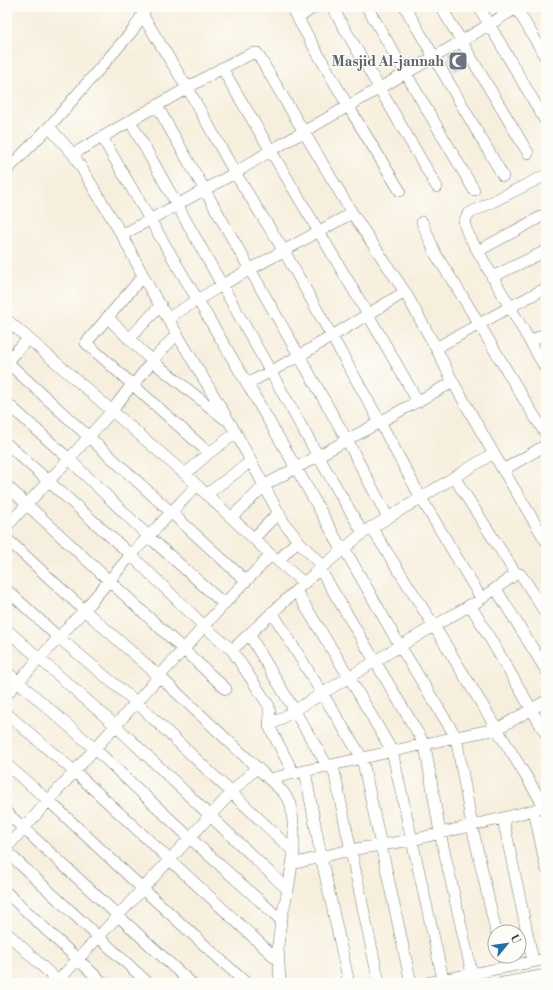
<svg xmlns="http://www.w3.org/2000/svg" width="553" height="990" viewBox="0 0 553 990" font-family="'Libre Bodoni',serif">
<style>
.building{fill:url(#building-hatch)}
.lines{fill:none;stroke-linecap:round;stroke-linejoin:round}
.minor-casing{stroke:#6b7b6f;stroke-width:12}
.minor{stroke:#fff;stroke-width:11}
.labels{text-anchor:middle;stroke-width:3;stroke-linejoin:round;paint-order:stroke}
.worship-label{font-size:14px;font-weight:bold;fill:#5b616d;stroke:#fdfcf7;text-anchor:end}
</style>
<defs>
<pattern id="building-hatch" width="6" height="6" patternUnits="userSpaceOnUse"><rect width="6" height="6" fill="#bda1da"/><path d="M-1 1l2-2M0 6l6-6M5 7l2-2" fill="none" stroke="#9984b2"/></pattern>
</defs>
<rect width="100%" height="100%" fill="#fdfcf7"/>
<filter id="ink" filterUnits="userSpaceOnUse"><feTurbulence type="fractalNoise" baseFrequency=".025" numOctaves="2"/><feDisplacementMap in="SourceGraphic" scale="8" xChannelSelector="R" yChannelSelector="G"/><feConvolveMatrix kernelMatrix="1 2 1 2 8 2 1 2 1" color-interpolation-filters="sRGB"/></filter>
<filter id="wash" filterUnits="userSpaceOnUse"><feTurbulence type="fractalNoise" baseFrequency=".012" numOctaves="4" result="noise"/><feDisplacementMap in="SourceGraphic" scale="16" xChannelSelector="R" yChannelSelector="G"/><feGaussianBlur stdDeviation="0.9" result="paint"/><feColorMatrix in="noise" values="0 0 0 0 0 0 0 0 0 0 0 0 0 0 0 0 0 1.4 0 .05"/><feComposite in="paint" operator="in"/></filter>
<g filter="url(#wash)">
<rect width="100%" height="100%" fill="#f7efdd"/>
<g id="blocks">
<path class="building" d="M 460,52 L 467,65 L 455,71 L 448,58 Z"/>
</g>
</g>
<g filter="url(#ink)">
<use href="#blocks" fill-opacity="0" stroke="#6b7b6f" stroke-width="1"/>
<g class="lines">
<defs>
<path id="minor" d="M 291,7 L 348,106 L 400,191
M 332,7 L 437,187
M 367,7 L 474,190
M 405,7 L 503,176
M 441,7 L 528,153
M 479,7 L 546,122
M 516,7 L 546,58
M 143,16 L 188,89 L 235,173 L 284,251 L 380,422 L 421,498 L 481,598
M 298,18 L 314,7
M 222,68 C 287,180 355,289 418,402
M 157,106 L 347,440 L 388,518
M 130,121 L 318,456 L 363,533
M 49,127 L 73,154 L 122,235 L 149,287 L 236,433 L 284,523 L 302,545 L 323,566
M 102,137 C 181,275 266,410 342,550
M 73,154 L 222,68 L 253,53 L 257,53 L 352,213 L 405,292 L 436,348 L 453,382 L 503,470 L 546,541
M 7,170 L 49,127 L 133,30 L 147,7
M 546,175 L 468,214 L 464,223 L 468,234 L 510,307 L 546,288
M 422,222 L 436,255 L 461,294 L 531,411 L 546,434
M 122,235 L 235,173 L 270,151 L 462,41 L 518,7
M 478,251 L 546,214
M 143,276 L 86,343 L 209,453
M 492,277 L 546,251
M 107,317 L 152,361 L 225,419
M 168,318 L 222,285 L 352,213
M 7,320 L 185,474 L 271,555 L 304,583
M 129,339 L 161,305
M 530,342 L 546,333
M 436,348 L 510,307 L 546,369
M 7,361 L 28,339
M 7,362 L 246,581
M 247,384 L 299,356 L 405,292
M 7,403 L 69,459 L 148,536 L 224,604
M 7,444 L 131,555 L 205,627 L 232,650 L 269,706 L 270,716 L 269,726 L 294,774
M 503,470 L 546,445
M 185,474 L 209,453 L 236,433
M 454,477 L 516,574 L 520,574 L 526,582 L 546,614
M 7,486 L 226,689
M 207,494 L 250,462
M 232,517 L 265,485 L 453,382
M 7,526 L 69,459 L 111,412 L 130,387 L 133,386 L 152,361 L 177,334
M 371,527 L 434,626 L 546,809
M 254,538 L 279,512
M 7,539 L 84,610 L 160,677 L 283,792 L 291,804 L 294,832 L 294,852 L 288,890 L 281,920 L 278,946 L 280,983
M 344,548 L 400,646 L 456,737 L 472,826 L 496,932
M 278,561 L 298,540
M 320,569 L 425,745 L 440,833 L 472,974
M 516,574 L 471,606 L 546,734
M 496,589 L 546,670
M 7,590 L 58,637 L 137,703 L 294,852
M 296,591 L 349,677 L 392,751 L 443,979
M 272,612 L 362,758 L 411,983
M 7,630 L 116,726 L 288,890
M 249,634 L 328,767
M 232,650 L 316,572 L 363,533 L 494,453
M 7,672 L 95,749 L 190,838 L 281,920
M 7,694 L 84,610 L 131,555 L 197,485
M 7,714 L 75,772 L 279,961
M 269,726 L 400,646 L 472,604
M 7,765 L 49,801 L 143,889 L 246,983
M 333,766 L 379,983
M 305,771 L 321,856 L 349,983
M 269,779 L 456,737 L 497,729 L 546,701
M 534,810 L 546,868
M 7,813 L 191,983
M 503,818 L 534,810 L 541,807
M 7,847 L 224,604 L 271,555
M 7,852 L 148,983
M 292,864 L 350,850 L 412,840 L 503,818 L 533,961
M 7,893 L 103,983
M 7,933 L 60,983
M 56,983 L 232,792 L 257,767
M 427,983 L 546,959
M 503,983 L 546,975"/>
</defs>
<use href="#minor" class="minor-casing"/>
<use href="#minor" class="minor"/>
</g>
</g>
<defs>
<symbol id="mosque-square" viewBox="-11 -11 22 22"><rect x="-9" y="-9" width="18" height="18" rx="4" fill="#6b7280" stroke="#fdfcf7"/><path d="M3.5-4.9A6 6 0 1 0 3.5 4.9A5 5 0 1 1 3.5-4.9Z" fill="#fff"/></symbol>
</defs>
<g fill-rule="evenodd">
<use href="#mosque-square" x="447" y="50" width="22" height="22"/>
</g>
<g class="labels">
<g class="worship-label">
<text x="444" y="66">Masjid Al-jannah</text>
</g>
</g>
<rect width="553" height="990" fill="none" stroke="#fdfcf7" stroke-width="24"/>
<g transform="translate(507 944) rotate(61)"><circle r="19" fill="#fdfcf7" stroke="#a4b0a9"/>
<path d="M0-3L7 15L0 10L-7 15Z" fill="#1f6fb2"/>
<text y="-6" font-size="11" font-weight="bold" text-anchor="middle" fill="#1f3d34">U</text>
</g>
</svg>
